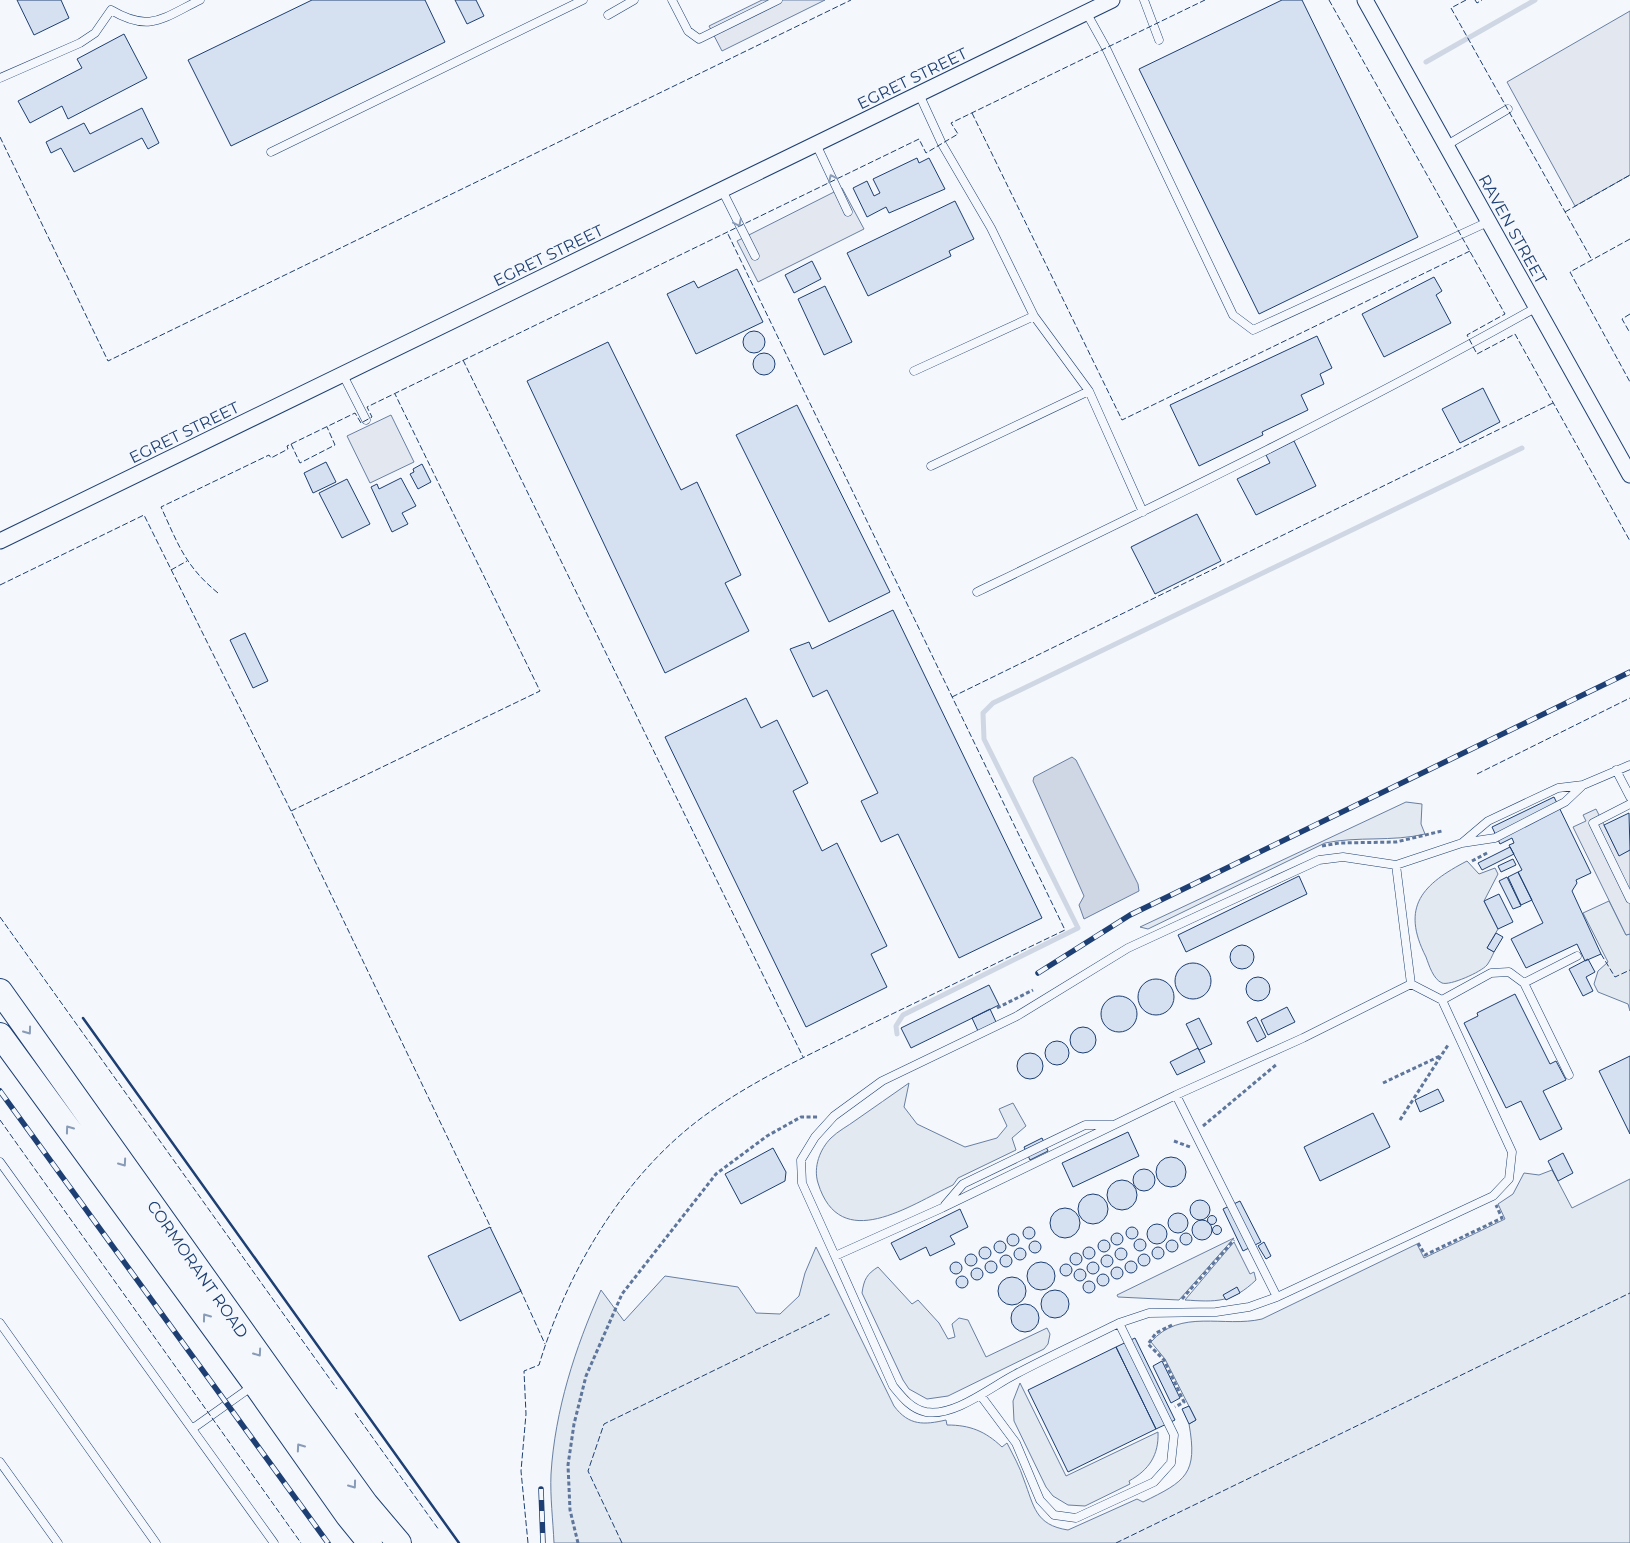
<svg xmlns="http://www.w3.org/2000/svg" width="1630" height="1543" viewBox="0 0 1630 1543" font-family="Montserrat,sans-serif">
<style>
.green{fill:#e3e9f0;stroke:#687fa3}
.parking{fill:#e3e8f0;stroke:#687fa3}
.water{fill:#cfd7e4;stroke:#687fa3}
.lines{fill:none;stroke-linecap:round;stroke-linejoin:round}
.stream{stroke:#cfd7e4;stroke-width:5}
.building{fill:#d5e0f0;stroke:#1d3f73}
.lane-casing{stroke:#1d3f73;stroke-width:9}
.street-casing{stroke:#1d3f73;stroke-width:17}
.primary-casing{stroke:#1d3f73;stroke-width:26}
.path{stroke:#5e769c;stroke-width:3;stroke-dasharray:4 2.5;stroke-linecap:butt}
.lane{stroke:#f4f7fb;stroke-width:8}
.street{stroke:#f4f7fb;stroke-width:15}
.primary{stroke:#f4f7fb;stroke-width:24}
.rail-casing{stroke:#1d3f73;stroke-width:5.5}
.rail{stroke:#f4f7fb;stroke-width:4;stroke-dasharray:11;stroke-linecap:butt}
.fence{stroke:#1d3f73;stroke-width:1;stroke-dasharray:6 2.5;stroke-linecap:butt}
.wall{stroke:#1d3f73;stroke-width:2.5}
.oneway{stroke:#889bb7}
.labels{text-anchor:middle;stroke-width:4;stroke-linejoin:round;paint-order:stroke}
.street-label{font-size:16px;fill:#1d3f73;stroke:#f4f7fb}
</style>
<rect width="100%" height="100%" fill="#f4f7fb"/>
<path class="green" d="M 1406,802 L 1422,804 L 1421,824 L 1425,834 C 1392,842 1358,836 1325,843 L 1148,929 L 1140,927 Z
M 1467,861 L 1479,874 L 1495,868 L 1498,874 L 1484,901 L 1498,929 L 1487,948 L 1494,952 C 1492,956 1490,961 1487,965 C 1481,972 1450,986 1442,983 C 1433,979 1429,965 1426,957 C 1400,906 1423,884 1467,861 Z
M 1609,901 L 1626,935 L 1630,934 L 1630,1011 L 1628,1004 L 1598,992 L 1594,984 L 1598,971 L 1608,962 L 1583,913 Z
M 909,1083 L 904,1107 L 917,1124 L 965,1147 L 997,1138 L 1007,1126 L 999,1109 L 1013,1103 L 1026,1126 L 1012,1138 L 1016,1150 L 958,1178 L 953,1185 C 910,1205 840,1255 818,1183 C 813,1167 820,1149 831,1138 C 838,1131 848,1126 856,1120 C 874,1108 891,1095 909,1083 Z
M 1552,1170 L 1572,1208 L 1630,1179 L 1630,1543 L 554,1543 C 553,1520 550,1497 551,1474 C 555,1410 575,1348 601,1290 L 624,1321 L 665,1276 L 738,1287 L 756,1313 L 780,1314 L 799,1296 L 805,1273 L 816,1247 L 894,1406 C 909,1426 924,1425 946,1420 L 947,1425 C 970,1425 985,1431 1002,1447 L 1007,1443 C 1013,1455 1020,1467 1024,1480 C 1034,1506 1035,1525 1068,1530 L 1137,1499 L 1143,1502 C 1186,1481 1198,1474 1189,1424 L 1196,1420 L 1165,1359 L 1151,1342 C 1180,1308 1224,1328 1262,1319 L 1417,1244 L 1424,1258 L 1505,1219 L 1498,1204 L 1513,1194 L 1524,1173 L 1539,1175 Z
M 1234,1238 L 1179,1300 L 1118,1297 L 1117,1295 Z
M 1234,1242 L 1250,1274 L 1254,1272 L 1256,1280 C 1232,1303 1216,1302 1185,1300 Z
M 878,1267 L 912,1304 L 918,1300 L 939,1323 L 948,1339 L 955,1337 L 952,1324 L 959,1318 L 968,1320 L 986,1357 L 1047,1328 L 1050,1334 L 1048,1344 L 1044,1349 L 948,1396 L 927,1399 L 909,1389 L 903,1380 L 862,1293 C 864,1279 867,1274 878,1267 Z
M 1020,1383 L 1066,1476 L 1158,1432 C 1159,1455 1149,1470 1129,1481 L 1130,1484 L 1085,1506 L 1068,1505 L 1053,1496 L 1046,1487 L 1014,1421 L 1013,1401 Z"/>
<path class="parking" d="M 762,0 L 825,0 L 722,51 L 709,26 Z
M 1630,11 L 1630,175 L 1575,206 L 1507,82 Z
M 842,188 L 864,229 L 758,282 L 737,241 Z
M 391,415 L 414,462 L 370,483 L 347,436 Z
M 1596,809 L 1619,855 L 1630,850 L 1630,934 L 1626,935 L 1573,827 L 1586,821 L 1583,815 Z"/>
<path class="water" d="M 1072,757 L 1076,760 L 1138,884 L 1139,891 L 1084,919 L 1079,905 L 1084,896 L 1033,781 L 1034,777 Z"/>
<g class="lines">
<path class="stream" d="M 1426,62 L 1535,0
M 897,1034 L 896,1026 L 903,1015 L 1078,928 L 984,739 L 983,713 L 993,703 L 1522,448"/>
</g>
<path class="building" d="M 17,0 L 61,0 L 69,18 L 34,35 Z
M 312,0 L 425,0 L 445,42 L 231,146 L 188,60 Z
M 455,0 L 476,0 L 484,16 L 467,24 Z
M 1282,0 L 1302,0 L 1418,237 L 1259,314 L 1139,69 Z
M 124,34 L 147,78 L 68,119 L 62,106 L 30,123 L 18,101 L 82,68 L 77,59 Z
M 142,108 L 159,143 L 148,149 L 142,138 L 74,172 L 61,148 L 51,153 L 46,142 L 84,123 L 90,134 Z
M 917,158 L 919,163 L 929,158 L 945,189 L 889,213 L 886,207 L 867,217 L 853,188 L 867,181 L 874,196 L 880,193 L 873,179 Z
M 955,201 L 974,239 L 949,251 L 951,256 L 868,296 L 847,253 Z
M 812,261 L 821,279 L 794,293 L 785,275 Z
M 737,269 L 763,322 L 696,354 L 667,294 L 694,281 L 698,288 Z
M 1434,277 L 1442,291 L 1436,295 L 1451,323 L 1384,357 L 1362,314 Z
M 825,286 L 852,342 L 824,355 L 798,299 Z
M743 342a11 11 0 1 1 22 0a11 11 0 1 1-22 0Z
M 1317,336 L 1332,368 L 1320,374 L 1324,384 L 1301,395 L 1308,410 L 1262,432 L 1263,435 L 1199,466 L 1170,405 Z
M 608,342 L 681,490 L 697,482 L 741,575 L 725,583 L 749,631 L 665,673 L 527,381 Z
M753 364a11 11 0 1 1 22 0a11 11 0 1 1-22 0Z
M 1483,388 L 1500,422 L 1460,443 L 1442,409 Z
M 797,405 L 890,592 L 829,622 L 736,435 Z
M 1294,441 L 1316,486 L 1256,515 L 1237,479 L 1270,463 L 1266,455 Z
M 326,462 L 336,482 L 313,493 L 304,473 Z
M 422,464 L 431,482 L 418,489 L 410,474 L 414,472 L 413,469 Z
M 401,478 L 416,506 L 402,513 L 408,524 L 392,532 L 371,487 L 377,484 L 379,489 Z
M 347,479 L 370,524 L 342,538 L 319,493 Z
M 1197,514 L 1221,561 L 1155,594 L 1131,547 Z
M 893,610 L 1042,918 L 959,958 L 898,834 L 881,842 L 861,801 L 878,793 L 827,690 L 813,697 L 790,649 L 809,642 L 812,649 Z
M 245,633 L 268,681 L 253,688 L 230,640 Z
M 746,698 L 761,728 L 777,720 L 808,783 L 793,791 L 822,851 L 837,843 L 887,946 L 871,954 L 887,987 L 806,1027 L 665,737 Z
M 1554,797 L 1591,873 L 1576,880 L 1577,883 L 1572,891 L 1601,954 L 1585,961 L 1577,944 L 1526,968 L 1511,939 L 1543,923 L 1518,872 L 1522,870 L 1509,845 L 1514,843 L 1512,838 L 1500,844 L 1492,827 Z
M 1629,813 L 1630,850 L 1619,856 L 1604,825 Z
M 1510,847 L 1514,854 L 1482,870 L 1478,863 Z
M 1513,859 L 1516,865 L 1501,872 L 1498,866 Z
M 1518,872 L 1532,900 L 1521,905 L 1508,877 Z
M 1299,876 L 1307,894 L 1186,952 L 1178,935 Z
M 1507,877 L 1521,906 L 1513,909 L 1499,881 Z
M 1499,894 L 1513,922 L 1498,929 L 1484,901 Z
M 1496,933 L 1503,937 L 1494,952 L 1487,948 Z
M1230 957a12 12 0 1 1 24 0a12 12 0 1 1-24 0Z
M 1588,959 L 1595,972 L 1586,977 L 1593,991 L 1583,996 L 1569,969 Z
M1175 981a18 18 0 1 1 36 0a18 18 0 1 1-36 0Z
M1246 989a12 12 0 1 1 24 0a12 12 0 1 1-24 0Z
M1138 997a18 18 0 1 1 36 0a18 18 0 1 1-36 0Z
M 989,985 L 999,1005 L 911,1048 L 901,1028 Z
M 1515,994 L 1550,1064 L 1556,1061 L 1566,1080 L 1543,1091 L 1562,1129 L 1540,1140 L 1521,1101 L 1506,1108 L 1464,1023 L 1478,1016 L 1477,1013 Z
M1101 1014a18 18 0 1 1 36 0a18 18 0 1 1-36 0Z
M 1287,1007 L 1295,1022 L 1268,1035 L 1261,1020 Z
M 990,1009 L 996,1022 L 978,1031 L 972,1018 Z
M 1256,1017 L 1266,1037 L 1257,1042 L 1247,1022 Z
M 1199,1018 L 1212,1044 L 1199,1050 L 1186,1024 Z
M1070 1040a13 13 0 1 1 26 0a13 13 0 1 1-26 0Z
M1045 1053a12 12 0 1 1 24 0a12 12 0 1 1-24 0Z
M 1198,1048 L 1205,1062 L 1177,1075 L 1170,1062 Z
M1017 1066a13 13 0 1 1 26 0a13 13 0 1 1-26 0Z
M 1630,1056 L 1630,1134 L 1599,1071 Z
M 1438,1089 L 1444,1101 L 1420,1112 L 1415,1100 Z
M 1373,1113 L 1390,1147 L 1320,1181 L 1304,1147 Z
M 1128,1132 L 1139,1156 L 1073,1187 L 1062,1163 Z
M 1042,1138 L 1048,1151 L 1030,1160 L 1024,1147 Z
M 773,1148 L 786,1172 L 785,1181 L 741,1204 L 725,1174 Z
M 1563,1153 L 1573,1173 L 1558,1181 L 1548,1161 Z
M1156 1172a15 15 0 1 1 30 0a15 15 0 1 1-30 0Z
M1133 1180a11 11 0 1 1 22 0a11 11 0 1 1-22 0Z
M1107 1195a15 15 0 1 1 30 0a15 15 0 1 1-30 0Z
M1078 1209a15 15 0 1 1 30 0a15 15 0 1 1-30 0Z
M1190 1210a10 10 0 1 1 20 0a10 10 0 1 1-20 0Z
M 1240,1201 L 1261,1242 L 1243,1251 L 1223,1209 Z
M1050 1223a15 15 0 1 1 30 0a15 15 0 1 1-30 0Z
M 960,1209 L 968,1227 L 950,1236 L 955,1244 L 930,1256 L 926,1247 L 900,1260 L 891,1243 Z
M1168 1223a10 10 0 1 1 20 0a10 10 0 1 1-20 0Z
M1207.5 1220a4.5 4.5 0 1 1 9 0a4.5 4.5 0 1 1-9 0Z
M1192 1230a10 10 0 1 1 20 0a10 10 0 1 1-20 0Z
M1147 1234a10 10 0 1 1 20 0a10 10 0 1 1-20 0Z
M1212.5 1230a4.5 4.5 0 1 1 9 0a4.5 4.5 0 1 1-9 0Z
M1126 1233a6 6 0 1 1 12 0a6 6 0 1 1-12 0Z
M1023 1233a6 6 0 1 1 12 0a6 6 0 1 1-12 0Z
M 490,1227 L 521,1291 L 460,1321 L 428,1256 Z
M1111 1239a6 6 0 1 1 12 0a6 6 0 1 1-12 0Z
M1180 1239a6 6 0 1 1 12 0a6 6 0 1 1-12 0Z
M1007 1240a6 6 0 1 1 12 0a6 6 0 1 1-12 0Z
M1134 1245a6 6 0 1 1 12 0a6 6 0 1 1-12 0Z
M1098 1246a6 6 0 1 1 12 0a6 6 0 1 1-12 0Z
M1166 1246a6 6 0 1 1 12 0a6 6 0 1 1-12 0Z
M1029 1247a6 6 0 1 1 12 0a6 6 0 1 1-12 0Z
M994 1247a6 6 0 1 1 12 0a6 6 0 1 1-12 0Z
M 1264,1242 L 1271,1256 L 1266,1259 L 1258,1246 Z
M1152 1253a6 6 0 1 1 12 0a6 6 0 1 1-12 0Z
M979 1253a6 6 0 1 1 12 0a6 6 0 1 1-12 0Z
M1083 1253a6 6 0 1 1 12 0a6 6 0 1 1-12 0Z
M1014 1254a6 6 0 1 1 12 0a6 6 0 1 1-12 0Z
M1115 1254a6 6 0 1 1 12 0a6 6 0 1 1-12 0Z
M1070 1259a6 6 0 1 1 12 0a6 6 0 1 1-12 0Z
M1138 1260a6 6 0 1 1 12 0a6 6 0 1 1-12 0Z
M965 1260a6 6 0 1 1 12 0a6 6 0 1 1-12 0Z
M1101 1261a6 6 0 1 1 12 0a6 6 0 1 1-12 0Z
M1000 1261a6 6 0 1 1 12 0a6 6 0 1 1-12 0Z
M985 1267a6 6 0 1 1 12 0a6 6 0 1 1-12 0Z
M1125 1267a6 6 0 1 1 12 0a6 6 0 1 1-12 0Z
M1087 1268a6 6 0 1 1 12 0a6 6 0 1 1-12 0Z
M950 1268a6 6 0 1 1 12 0a6 6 0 1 1-12 0Z
M1027 1276a14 14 0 1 1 28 0a14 14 0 1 1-28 0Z
M1060 1270a6 6 0 1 1 12 0a6 6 0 1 1-12 0Z
M1111 1273a6 6 0 1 1 12 0a6 6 0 1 1-12 0Z
M971 1274a6 6 0 1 1 12 0a6 6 0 1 1-12 0Z
M1074 1275a6 6 0 1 1 12 0a6 6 0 1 1-12 0Z
M1097 1280a6 6 0 1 1 12 0a6 6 0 1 1-12 0Z
M956 1282a6 6 0 1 1 12 0a6 6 0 1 1-12 0Z
M998 1291a14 14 0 1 1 28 0a14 14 0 1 1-28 0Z
M1083 1287a6 6 0 1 1 12 0a6 6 0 1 1-12 0Z
M 1237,1287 L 1240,1293 L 1226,1300 L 1223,1295 Z
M1041 1304a14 14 0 1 1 28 0a14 14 0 1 1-28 0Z
M1011 1318a14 14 0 1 1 28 0a14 14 0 1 1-28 0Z
M 1135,1338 L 1175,1420 L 1156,1429 L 1116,1347 Z
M 1116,1347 L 1156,1429 L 1068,1472 L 1028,1390 Z
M 1162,1361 L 1180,1398 L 1171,1403 L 1153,1366 Z
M 1189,1406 L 1196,1420 L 1189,1424 L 1182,1409 Z"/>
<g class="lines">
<defs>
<path id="lane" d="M 672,0 L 688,31 L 699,39 L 778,0
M 1144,0 L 1159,40
M 1086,12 L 1106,48 L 1233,315 L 1253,330 L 1490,221
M 608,15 L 634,0
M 0,78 L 80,43 L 95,33 L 111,10 C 150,33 163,18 200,0
M 919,94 L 942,144 L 991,228 L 1034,316 L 1089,391 L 931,466
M 816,144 L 848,212
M 1447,145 L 1508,109
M 271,152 L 583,0
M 722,190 L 755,256
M 914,371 L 1034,316
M 343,375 L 366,420
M 1089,391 L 1143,512
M 977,592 C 1165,501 1354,410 1537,307
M 1616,770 L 1630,797
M 1630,804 L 1593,823 L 1630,899
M 1462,843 L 1488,821 L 1558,788 L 1583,785 L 1630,765
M 1396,865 L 1411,984 L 1303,1038 L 1176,1095 L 942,1208 L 835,1256 L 802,1183 L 801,1160 L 815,1137 L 834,1116 L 882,1081 L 1017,1016 L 1128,948 L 1319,860 L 1343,857 L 1396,865 L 1462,843 L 1495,838 L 1565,802 L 1583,785
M 1524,983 L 1577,956
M 1411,984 L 1442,1000 L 1491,973 L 1509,972 L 1524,983 L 1569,1075
M 1176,1095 L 1277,1297
M 0,1162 L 274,1543
M 945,1205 L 963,1184 L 1085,1125 L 1113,1125
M 835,1256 L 893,1386 C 902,1397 911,1409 926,1412 C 955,1417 992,1386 1016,1374 C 1050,1356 1085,1340 1119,1323
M 0,1323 L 156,1543
M 981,1396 L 1016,1443 L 1040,1500 L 1054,1515 L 1076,1518 L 1154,1482 L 1171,1463 L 1174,1435 L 1119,1323 L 1149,1313 L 1216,1312 L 1249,1307 L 1277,1297 L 1493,1196 L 1509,1179 L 1512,1152 L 1442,1000
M 192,1429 L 254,1385
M 0,1462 L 58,1543"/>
<path id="street" d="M 1365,0 L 1630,475
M 0,541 L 1112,0"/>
<path id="primary" d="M 0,991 L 296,1407 L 366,1504 L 399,1543
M 0,1035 L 255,1384 L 348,1516 L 370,1543"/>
</defs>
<use href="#lane" class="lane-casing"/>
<use href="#street" class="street-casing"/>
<use href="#primary" class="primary-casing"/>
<path class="path" d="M 1322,846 L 1339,843 L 1396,842 L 1442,831
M 1472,861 L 1489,852
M 997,1008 L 1033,990
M 1383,1083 L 1440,1056
M 1400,1120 L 1448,1045
M 1203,1126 L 1277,1064
M 1174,1141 L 1190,1147
M 1418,1243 L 1425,1255 L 1502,1218 L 1496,1205
M 1182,1299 L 1234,1240
M 1172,1325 L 1156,1333 L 1148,1344 L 1164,1360 L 1184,1402 L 1175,1407
M 578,1543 L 570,1510 L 568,1465 L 574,1424 L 586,1376 L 622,1294 L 716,1174 L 767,1136 L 801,1117 L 819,1117"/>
<use href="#lane" class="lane"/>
<use href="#street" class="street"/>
<use href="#primary" class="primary"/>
<defs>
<path id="rail" d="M 1038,973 L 1130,915 L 1630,672
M 0,1091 L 328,1543
M 541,1489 L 543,1543"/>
</defs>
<use href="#rail" class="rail-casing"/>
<use href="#rail" class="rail"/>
<path class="fence" d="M 1329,0 L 1505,314 L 1467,335 L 1477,354 L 1515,334 L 1630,541
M 1466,0 L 1451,8 L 1592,260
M 1475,0 L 1477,3 L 1482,0
M 972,113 L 1122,420 L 1470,251
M 0,137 L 108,361 L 851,0
M 1565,212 L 1630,175
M 1630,239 L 1570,272 L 1630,382
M 1630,314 L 1622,319 L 1630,333
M 463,360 L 803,1057
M 291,444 L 300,463 L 335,445 L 327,427
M 171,570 L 187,561
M 0,585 L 144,515 L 291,811 L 491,1228
M 218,593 C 185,566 178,544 161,507 L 269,455 L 271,458 L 288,449 L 287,446 L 355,413 L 361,423 L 372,417 L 367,407 L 919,139 L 926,153 L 958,134 L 951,123 L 1205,0
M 952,697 L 1553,403
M 1477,774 L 1630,698
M 291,811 L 540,691 L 395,394
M 0,917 L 337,1389
M 1601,954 L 1615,977 L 1630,970
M 0,1120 L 301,1543
M 520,1289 L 545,1344
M 355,1413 L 439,1530
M 528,1543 L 521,1471 L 526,1414 L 524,1371 L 539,1365 C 567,1272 622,1178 700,1119 C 751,1081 809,1055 865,1027 C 932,995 998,962 1065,930 L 727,232
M 622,1543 L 588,1471 L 604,1424 L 830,1314
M 1116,1543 L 1630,1293"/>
<path class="wall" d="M 83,1018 L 459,1543"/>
</g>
<defs><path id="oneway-chevron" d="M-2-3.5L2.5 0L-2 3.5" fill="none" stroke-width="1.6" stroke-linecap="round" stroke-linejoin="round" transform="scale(1.25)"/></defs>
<g class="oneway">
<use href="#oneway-chevron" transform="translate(832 178) rotate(-115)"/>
<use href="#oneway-chevron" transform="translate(738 223) rotate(64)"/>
<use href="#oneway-chevron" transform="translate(28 1031) rotate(54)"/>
<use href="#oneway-chevron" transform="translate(69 1129) rotate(-126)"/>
<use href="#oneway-chevron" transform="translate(123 1163) rotate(55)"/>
<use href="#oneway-chevron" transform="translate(206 1317) rotate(-126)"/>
<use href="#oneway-chevron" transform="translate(258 1353) rotate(55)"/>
<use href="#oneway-chevron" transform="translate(300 1447) rotate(-125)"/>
<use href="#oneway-chevron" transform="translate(353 1485) rotate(54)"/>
</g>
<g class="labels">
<g class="street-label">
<text transform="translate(912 78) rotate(-26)" y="6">EGRET STREET</text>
<text transform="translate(1513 229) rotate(61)" y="6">RAVEN STREET</text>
<text transform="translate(548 255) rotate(-26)" y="6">EGRET STREET</text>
<text transform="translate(184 432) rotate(-26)" y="6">EGRET STREET</text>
<text transform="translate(198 1269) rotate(55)" y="6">CORMORANT ROAD</text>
</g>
</g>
</svg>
